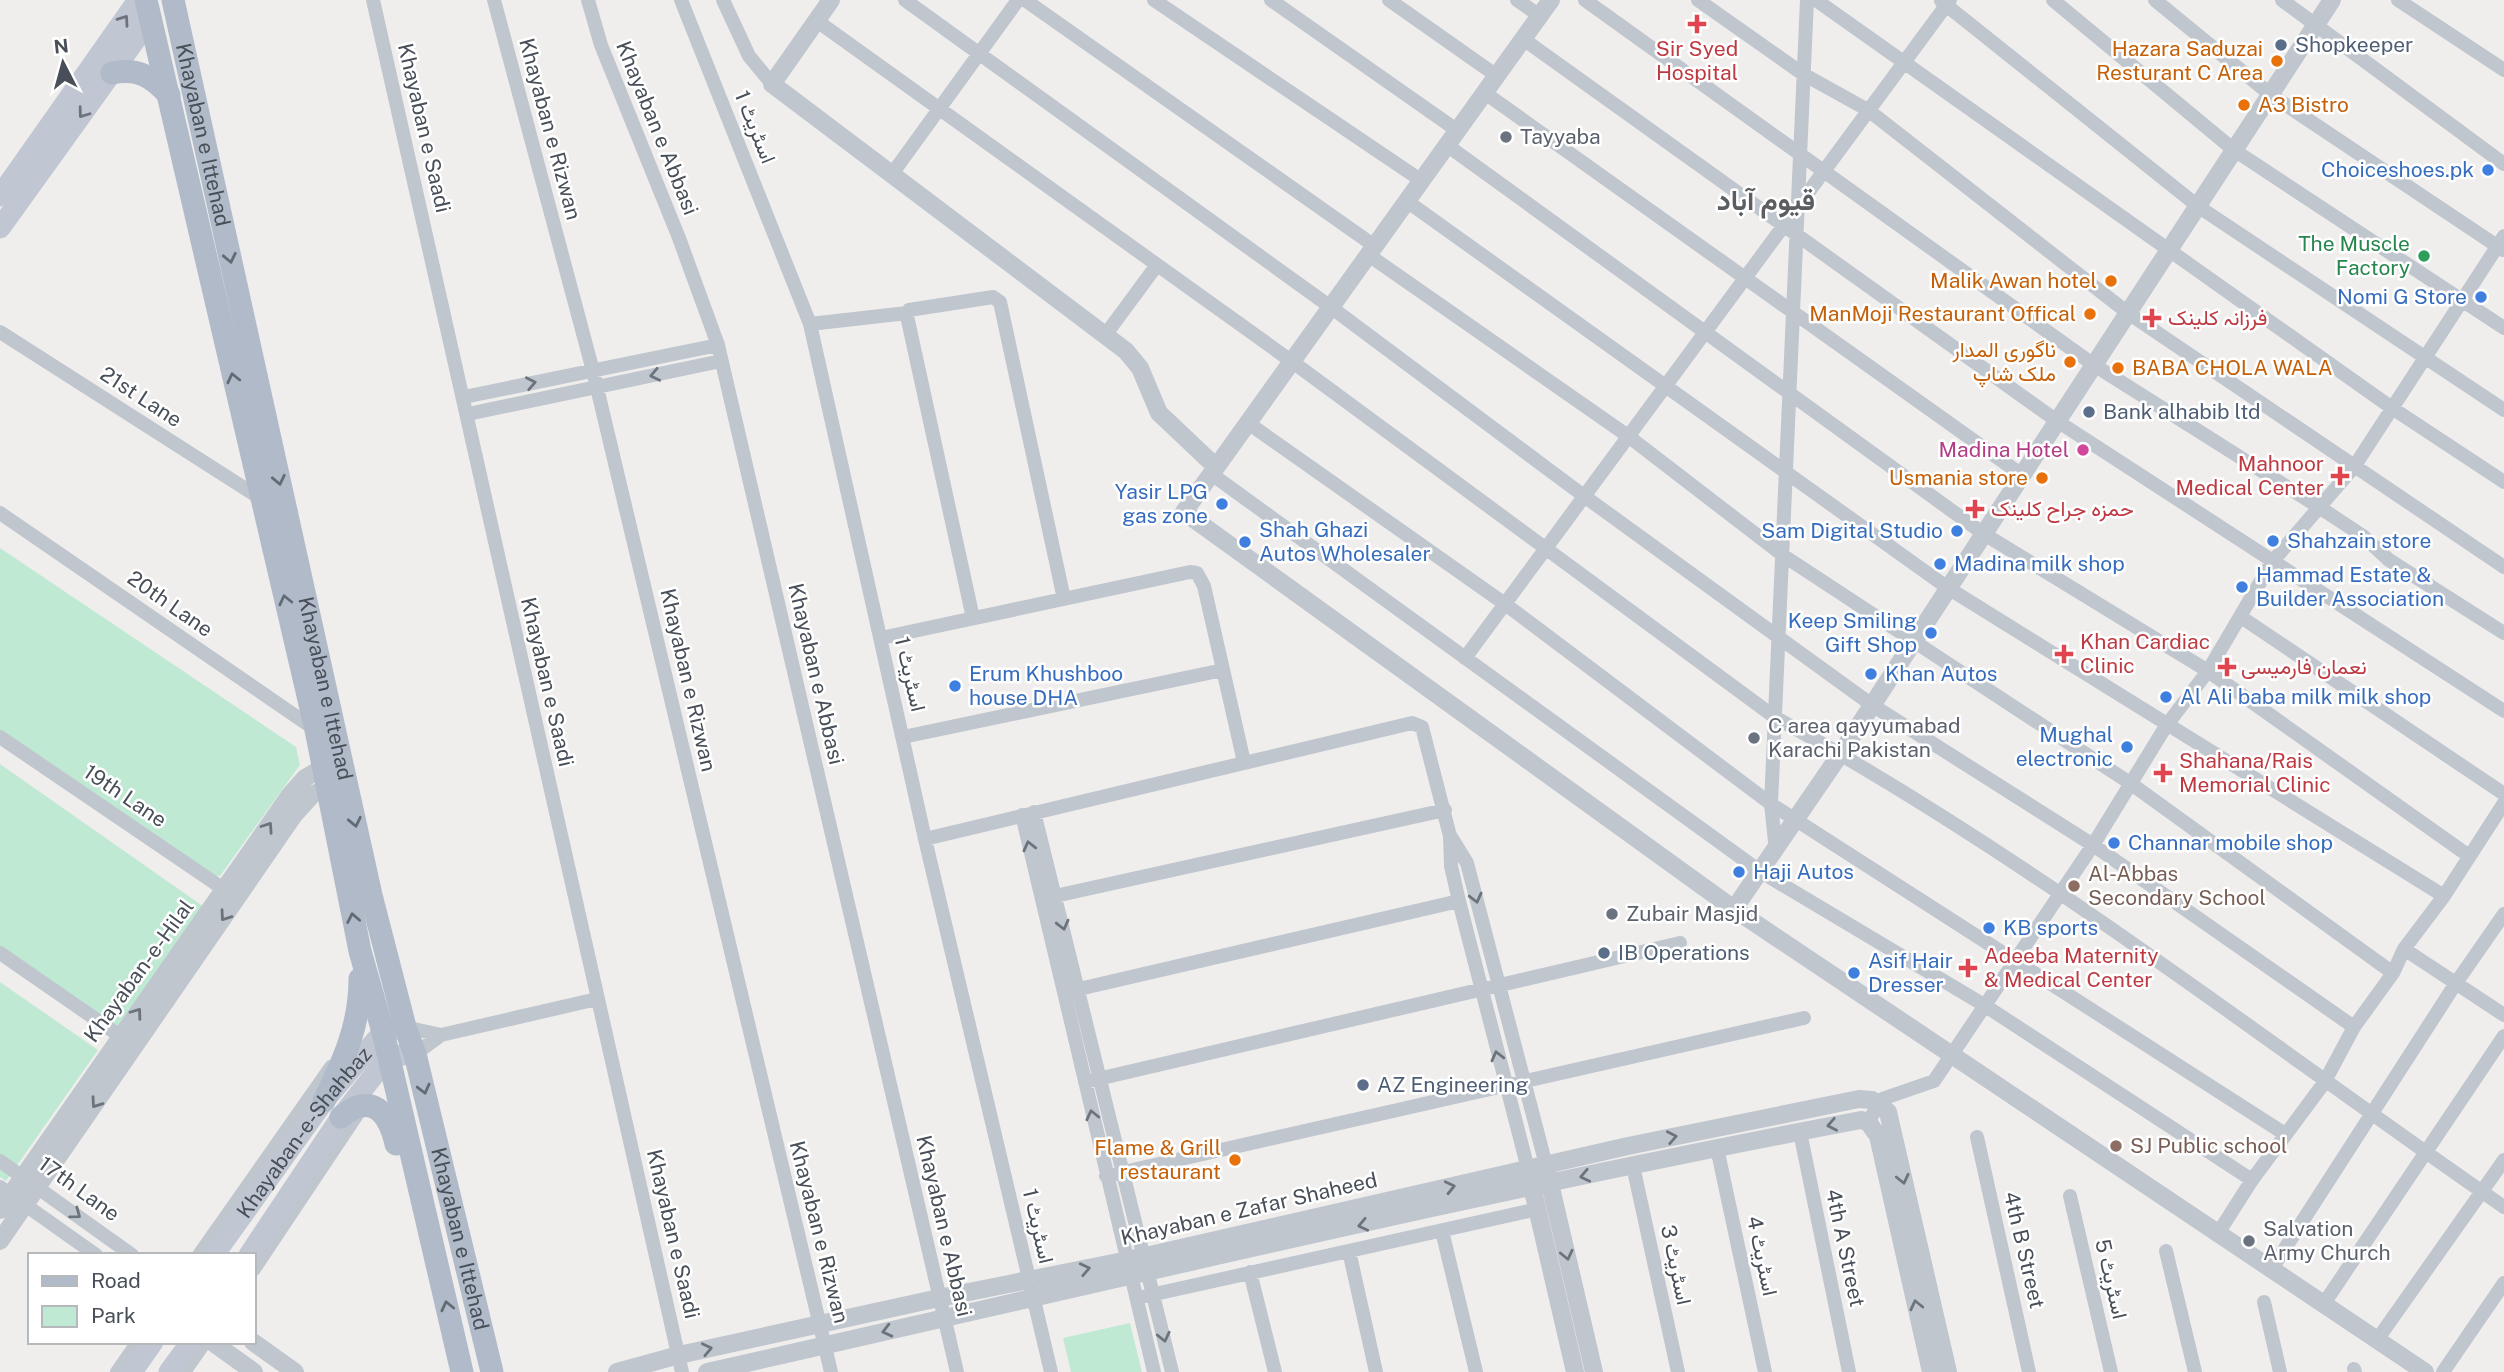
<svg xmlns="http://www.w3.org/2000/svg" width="2504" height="1372" viewBox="0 0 2504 1372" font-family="'Public Sans',Vazirmatn,sans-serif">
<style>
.green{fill:#c0e9d4}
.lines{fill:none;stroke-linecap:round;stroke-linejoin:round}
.minor{stroke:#c0c6ce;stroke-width:14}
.tertiary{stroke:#c0c6ce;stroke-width:18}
.secondary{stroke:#c0c7d2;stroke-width:21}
.primary{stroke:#b0bac9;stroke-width:23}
.oneway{stroke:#6c737d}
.oneway2{stroke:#626a74}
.oneway3{stroke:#6c737b}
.health-dot{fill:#e0444e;stroke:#fff;stroke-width:2.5}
.service-dot{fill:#5c6f8a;stroke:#fff;stroke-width:2.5}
.food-dot{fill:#e8710a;stroke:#fff;stroke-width:2.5}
.worship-dot{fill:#6b7280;stroke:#fff;stroke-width:2.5}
.shop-dot{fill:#3f7fe0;stroke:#fff;stroke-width:2.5}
.leisure-dot{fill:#2e9e5b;stroke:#fff;stroke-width:2.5}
.hotel-dot{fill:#d1479c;stroke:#fff;stroke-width:2.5}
.education-dot{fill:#8d6e63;stroke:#fff;stroke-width:2.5}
.labels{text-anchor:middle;stroke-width:5;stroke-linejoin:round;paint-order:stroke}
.service-label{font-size:21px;fill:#4e5e75;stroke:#fff;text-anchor:start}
.health-label{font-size:21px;fill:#be3a42;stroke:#fff;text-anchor:start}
.food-label{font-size:21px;fill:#c56008;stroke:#fff;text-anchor:end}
.street-label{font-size:21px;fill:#484f58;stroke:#fff}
.worship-label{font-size:21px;fill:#5b616d;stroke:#fff;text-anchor:start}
.shop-label{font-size:21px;fill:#366cbe;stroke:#fff;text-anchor:start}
.leisure-label{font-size:21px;fill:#27864d;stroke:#fff;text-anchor:end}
.hotel-label{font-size:21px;fill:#b23c85;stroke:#fff;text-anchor:end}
.education-label{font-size:21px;fill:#785e54;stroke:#fff;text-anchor:start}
.district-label{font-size:28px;font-weight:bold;fill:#5b5d61;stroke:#fff}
</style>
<rect width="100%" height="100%" fill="#f0eeed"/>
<path class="green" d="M 0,548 L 296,747 L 300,765 L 220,876 L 205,875 L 0,732 Z
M 0,764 L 207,909 L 116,1040 L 0,957 Z
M 0,982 L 98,1050 L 6,1181 L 0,1177 Z
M 1130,1323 L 1142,1372 L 1071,1372 L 1063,1338 Z"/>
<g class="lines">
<path class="minor" d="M 373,0 L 682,1372
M 494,0 L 593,371 L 831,1372
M 588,0 L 601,45 L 679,238 L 718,345 L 957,1372
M 681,0 L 810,324 L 925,839 L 1051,1372
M 723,0 L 749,56 L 772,84
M 905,0 L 1332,308 L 1584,496 L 1872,705 L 2093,845 L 2354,1027
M 1025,0 L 1376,247
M 1154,0 L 1422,181
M 1271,0 L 1458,131
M 1389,0 L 1497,76
M 1517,0 L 1540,16
M 1585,0 L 2094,365 L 2319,507 L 2363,536 L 2389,560 L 2504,633
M 1698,0 L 1803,74 L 1868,110 L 2128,313 L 2504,567
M 1816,0 L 2392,408 L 2504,482
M 2053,0 L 2234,150 L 2504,328
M 2155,0 L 2271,95 L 2503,250
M 2282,0 L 2504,164
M 2398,0 L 2504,70
M 1941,1 L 2199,207 L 2504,410
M 817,21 L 1294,363 L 1776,718 C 2032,858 2264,1041 2504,1207
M 1523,39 L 2057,421 L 2504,711
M 1485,93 L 2022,475
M 1448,146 L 1984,534 L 2208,671 L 2469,856
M 892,174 L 1018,0
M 1408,202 L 1948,588 L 2444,896
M 1370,256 L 1628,436 L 1784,556 L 2130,783 L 2393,973
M 810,324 L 907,313
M 0,332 L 260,498
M 1106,334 L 1157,265
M 464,397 L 718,345
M 468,414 L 721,361
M 1248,423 L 1505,604 L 1771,804 L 2285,1134
M 1210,473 L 1761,872 L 1984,1005 L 2252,1180
M 0,513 L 316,730
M 2241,617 L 2504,794
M 973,618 L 907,316 L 909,310 L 993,297 L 1000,302 L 1064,599
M 881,638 L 1190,572 L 1197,573 L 1204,586 L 1244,762
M 1465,658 L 1950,0
M 0,737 L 225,890
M 903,737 L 1223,670
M 1034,812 L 1172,1372
M 1022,815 L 1154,1372
M 1451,837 L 1467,863 L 1546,1165
M 925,839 L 1412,723 L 1422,727 L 1450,836 L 1451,866 L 1459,901 L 1528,1169
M 1776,851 L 1771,804 L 1807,0
M 1055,896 L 1445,810
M 2404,949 L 2504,1015
M 0,953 L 120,1036
M 1079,989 L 1459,901
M 405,1027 L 441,1035
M 415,1054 L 441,1035 L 597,999
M 1085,1082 L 1680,943
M 1868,1122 L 1882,1099 L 1934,1081 L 2093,845 L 2166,726 L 2208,671 L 2272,562 L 2354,467 L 2504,236
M 1800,1132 L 1849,1372
M 1977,1137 L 2029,1372
M 1717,1148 L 1765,1372
M 0,1161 L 132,1255
M 1633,1166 L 1678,1372
M 1106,1176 L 1804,1018
M 0,1187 L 96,1255
M 2070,1196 L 2111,1372
M 1442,1231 L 1476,1372
M 2217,1235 L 2252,1180 L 2324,1083 L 2354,1027 L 2393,973 L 2404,949 L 2444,896 L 2504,803
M 1349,1251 L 1376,1372
M 2166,1251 L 2195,1372
M 199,1255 L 331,1067
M 254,1269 L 360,1110
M 2271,1270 L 2456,983 L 2504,914
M 1250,1272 L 1275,1372
M 1146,1296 L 1538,1209
M 2264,1302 L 2280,1372
M 2323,1305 L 2504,1036
M 2377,1340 L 2504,1160
M 2354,1369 L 2355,1372
M 117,1372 L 138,1342
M 184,1372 L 205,1342
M 2443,1372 L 2504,1283"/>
<path class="tertiary" d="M 831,0 L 772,84 L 1126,351 L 1140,368 L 1159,413 L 1215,466
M 1551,0 L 1184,512 L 1734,909 L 2425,1372
M 1734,909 L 1841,753 L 2332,0
M 1548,1175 L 1594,1372
M 1530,1178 L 1575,1372
M 0,1210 L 290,795 L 305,778 L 324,767
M 0,1241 L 294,815 L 313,794 L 328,789
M 212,1342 L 254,1372
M 253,1342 L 295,1372
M 617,1372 L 679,1355 L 939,1298 L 1128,1260 L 1628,1146 L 1859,1099 L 1872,1100 L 1888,1112 L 1948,1372
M 707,1372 C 1091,1286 1474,1193 1861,1120 L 1868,1122 L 1878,1136 L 1931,1372"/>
<g class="secondary">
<path d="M 0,196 L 138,0"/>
<path d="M 0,228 L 151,18"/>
<path id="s1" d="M 214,1255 L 324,1101 L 383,1032 L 396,1029"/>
<path d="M 249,1255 L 341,1117 L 389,1056 L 415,1054"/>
<path d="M 132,1372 L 153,1342"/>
<path d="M 169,1372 L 191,1342"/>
</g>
<g class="primary">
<path d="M 146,0 L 316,730 L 360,951 L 383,1032 L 462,1372"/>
<path id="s2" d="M 173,0 L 371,895 L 405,1027 L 415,1054 L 492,1372"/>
<path d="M 112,73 C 138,68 151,76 169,95"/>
<path d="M 324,1101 C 344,1060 360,1025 360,979"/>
<path d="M 341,1117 C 372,1091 389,1113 396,1144"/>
</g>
</g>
<defs><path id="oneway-chevron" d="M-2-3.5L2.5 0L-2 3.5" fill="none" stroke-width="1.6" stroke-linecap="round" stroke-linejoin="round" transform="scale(1.75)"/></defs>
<g class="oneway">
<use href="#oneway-chevron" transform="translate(124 20) rotate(-55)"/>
<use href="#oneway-chevron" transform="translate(83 113) rotate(126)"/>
</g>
<g class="oneway2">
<use href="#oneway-chevron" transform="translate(230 258) rotate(78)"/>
<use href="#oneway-chevron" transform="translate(233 378) rotate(-103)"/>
<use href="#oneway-chevron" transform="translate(279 480) rotate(78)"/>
<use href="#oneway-chevron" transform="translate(285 600) rotate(-103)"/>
<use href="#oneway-chevron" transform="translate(355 822) rotate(78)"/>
<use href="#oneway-chevron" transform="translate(353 918) rotate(-101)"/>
<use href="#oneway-chevron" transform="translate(424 1089) rotate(76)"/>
<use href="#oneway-chevron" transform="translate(447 1306) rotate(-103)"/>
</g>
<g class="oneway3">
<use href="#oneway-chevron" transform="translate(655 375) rotate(168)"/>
<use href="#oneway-chevron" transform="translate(531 383) rotate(-11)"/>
<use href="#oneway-chevron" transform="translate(268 827) rotate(-56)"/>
<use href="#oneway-chevron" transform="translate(1029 846) rotate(-104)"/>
<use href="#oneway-chevron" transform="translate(1476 898) rotate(76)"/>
<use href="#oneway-chevron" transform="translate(225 916) rotate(125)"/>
<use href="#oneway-chevron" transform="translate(1063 925) rotate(76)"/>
<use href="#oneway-chevron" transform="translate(137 1013) rotate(-54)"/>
<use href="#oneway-chevron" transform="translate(1497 1056) rotate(-104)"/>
<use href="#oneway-chevron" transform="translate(96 1103) rotate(125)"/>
<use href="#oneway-chevron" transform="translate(1092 1115) rotate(-103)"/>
<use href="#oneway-chevron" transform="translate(1832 1125) rotate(169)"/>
<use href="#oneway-chevron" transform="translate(1672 1137) rotate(-11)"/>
<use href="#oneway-chevron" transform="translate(1585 1176) rotate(168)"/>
<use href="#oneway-chevron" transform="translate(1903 1179) rotate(77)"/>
<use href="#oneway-chevron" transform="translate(1450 1187) rotate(-13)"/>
<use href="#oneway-chevron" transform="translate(76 1214) rotate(36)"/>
<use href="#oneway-chevron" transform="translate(1363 1225) rotate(168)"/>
<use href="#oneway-chevron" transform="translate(1567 1255) rotate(77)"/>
<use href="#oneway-chevron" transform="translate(1085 1269) rotate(-12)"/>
<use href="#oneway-chevron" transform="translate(1916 1305) rotate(-103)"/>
<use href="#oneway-chevron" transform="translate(887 1331) rotate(166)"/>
<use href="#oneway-chevron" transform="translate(1164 1337) rotate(77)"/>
<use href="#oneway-chevron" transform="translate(707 1349) rotate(-12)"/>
</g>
<g class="health-dot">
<path d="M1693.5 13.5h7v7h7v7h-7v7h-7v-7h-7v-7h7z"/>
<path d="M2148.5 307.5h7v7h7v7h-7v7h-7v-7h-7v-7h7z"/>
<path d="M2336.5 465.5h7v7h7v7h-7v7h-7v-7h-7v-7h7z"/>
<path d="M1971.5 498.5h7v7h7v7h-7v7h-7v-7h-7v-7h7z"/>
<path d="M2060.5 643.5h7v7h7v7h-7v7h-7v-7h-7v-7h7z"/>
<path d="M2223.5 656.5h7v7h7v7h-7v7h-7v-7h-7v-7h7z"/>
<path d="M2159.5 762.5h7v7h7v7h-7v7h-7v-7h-7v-7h7z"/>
<path d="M1964.5 957.5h7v7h7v7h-7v7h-7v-7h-7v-7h7z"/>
</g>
<g class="service-dot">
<circle cx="2281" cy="45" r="7"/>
<circle cx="2089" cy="412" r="7"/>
<circle cx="1604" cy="953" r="7"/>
<circle cx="1363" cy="1085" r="7"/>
</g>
<g class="food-dot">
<circle cx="2277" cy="61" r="7"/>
<circle cx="2244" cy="105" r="7"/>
<circle cx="2111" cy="281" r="7"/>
<circle cx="2090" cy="314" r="7"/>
<circle cx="2070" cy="362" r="7"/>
<circle cx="2118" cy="368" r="7"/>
<circle cx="2042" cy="478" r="7"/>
<circle cx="1235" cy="1160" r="7"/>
</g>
<g class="worship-dot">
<circle cx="1506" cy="137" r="7"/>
<circle cx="1754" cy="738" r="7"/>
<circle cx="1612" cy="914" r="7"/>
<circle cx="2249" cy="1241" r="7"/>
</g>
<g class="shop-dot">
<circle cx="2488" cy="170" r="7"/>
<circle cx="2481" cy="297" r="7"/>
<circle cx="1222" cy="504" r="7"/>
<circle cx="1957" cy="531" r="7"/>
<circle cx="2273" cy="541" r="7"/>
<circle cx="1245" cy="542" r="7"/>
<circle cx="1940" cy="564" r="7"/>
<circle cx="2242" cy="587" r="7"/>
<circle cx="1931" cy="633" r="7"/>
<circle cx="1871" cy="674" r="7"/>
<circle cx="955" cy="686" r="7"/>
<circle cx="2166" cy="697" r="7"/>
<circle cx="2127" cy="747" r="7"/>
<circle cx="2114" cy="843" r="7"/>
<circle cx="1739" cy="872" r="7"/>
<circle cx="1989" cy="928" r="7"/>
<circle cx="1854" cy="973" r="7"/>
</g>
<circle class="leisure-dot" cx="2424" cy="256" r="7"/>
<circle class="hotel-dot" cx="2083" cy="450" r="7"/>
<g class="education-dot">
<circle cx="2074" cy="886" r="7"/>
<circle cx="2116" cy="1146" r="7"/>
</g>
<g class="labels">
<g class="service-label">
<text x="2295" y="52">Shopkeeper</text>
<text x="2103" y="419">Bank alhabib ltd</text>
<text x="1618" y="960">IB Operations</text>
<text x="1377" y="1092">AZ Engineering</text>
</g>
<g class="health-label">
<text x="1697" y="56" text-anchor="middle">Sir Syed<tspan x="1697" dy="24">Hospital</tspan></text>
<text x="2168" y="325">فرزانہ کلینک</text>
<text x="2324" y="471" text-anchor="end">Mahnoor<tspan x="2324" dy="24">Medical Center</tspan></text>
<text x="1991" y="516">حمزہ جراح کلینک</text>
<text x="2080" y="649">Khan Cardiac<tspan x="2080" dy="24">Clinic</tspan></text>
<text x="2241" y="674">نعمان فارمیسی</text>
<text x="2179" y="768">Shahana/Rais<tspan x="2179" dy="24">Memorial Clinic</tspan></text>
<text x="1984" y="963">Adeeba Maternity<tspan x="1984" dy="24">&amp; Medical Center</tspan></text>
</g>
<g class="food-label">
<text x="2263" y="56">Hazara Saduzai<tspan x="2263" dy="24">Resturant C Area</tspan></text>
<text x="2258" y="112" text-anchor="start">A3 Bistro</text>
<text x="2097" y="288">Malik Awan hotel</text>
<text x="2076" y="321">ManMoji Restaurant Offical</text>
<text x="2056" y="357">ناگوری المدار<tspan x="2056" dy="24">ملک شاپ</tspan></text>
<text x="2132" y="375" text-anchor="start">BABA CHOLA WALA</text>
<text x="2028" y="485">Usmania store</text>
<text x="1221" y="1155">Flame &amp; Grill<tspan x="1221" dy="24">restaurant</tspan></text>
</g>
<g class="street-label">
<text transform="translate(755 127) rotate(68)" y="7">اسٹریٹ 1</text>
<text transform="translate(424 128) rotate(77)" y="7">Khayaban e Saadi</text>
<text transform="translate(657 128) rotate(68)" y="7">Khayaban e Abbasi</text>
<text transform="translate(550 129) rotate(75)" y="7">Khayaban e Rizwan</text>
<text dy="7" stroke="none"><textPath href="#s2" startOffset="138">Khayaban e Ittehad</textPath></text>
<text transform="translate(141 397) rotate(33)" y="7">21st Lane</text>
<text transform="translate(170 604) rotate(35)" y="7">20th Lane</text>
<text transform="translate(816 674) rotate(77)" y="7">Khayaban e Abbasi</text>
<text transform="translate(910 674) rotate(77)" y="7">اسٹریٹ 1</text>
<text transform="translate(688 680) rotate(77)" y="7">Khayaban e Rizwan</text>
<text transform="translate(547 682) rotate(77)" y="7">Khayaban e Saadi</text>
<text dy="7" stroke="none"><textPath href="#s2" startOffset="705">Khayaban e Ittehad</textPath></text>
<text transform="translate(125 796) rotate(34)" y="7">19th Lane</text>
<text transform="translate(139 971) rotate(-54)" y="7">Khayaban-e-Hilal</text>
<text dy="7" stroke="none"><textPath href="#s1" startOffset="152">Khayaban-e-Shahbaz</textPath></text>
<text transform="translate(79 1189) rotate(36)" y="7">17th Lane</text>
<text transform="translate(1249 1209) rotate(-13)" y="7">Khayaban e Zafar Shaheed</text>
<text transform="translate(944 1226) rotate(77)" y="7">Khayaban e Abbasi</text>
<text transform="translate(1038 1226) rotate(77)" y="7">اسٹریٹ 1</text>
<text transform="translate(819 1232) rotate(76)" y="7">Khayaban e Rizwan</text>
<text transform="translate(673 1234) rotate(77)" y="7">Khayaban e Saadi</text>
<text dy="7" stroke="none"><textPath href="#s2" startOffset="1272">Khayaban e Ittehad</textPath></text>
<text transform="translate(1845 1248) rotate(78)" y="7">4th A Street</text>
<text transform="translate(2024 1250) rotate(77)" y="7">4th B Street</text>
<text transform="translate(1762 1256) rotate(78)" y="7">اسٹریٹ 4</text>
<text transform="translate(1676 1265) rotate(78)" y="7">اسٹریٹ 3</text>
<text transform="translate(2111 1279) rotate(77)" y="7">اسٹریٹ 5</text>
</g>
<g class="worship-label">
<text x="1520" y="144">Tayyaba</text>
<text x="1768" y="733">C area qayyumabad<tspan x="1768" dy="24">Karachi Pakistan</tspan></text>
<text x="1626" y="921">Zubair Masjid</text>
<text x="2263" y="1236">Salvation<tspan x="2263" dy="24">Army Church</tspan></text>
</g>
<g class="shop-label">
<text x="2474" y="177" text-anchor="end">Choiceshoes.pk</text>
<text x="2467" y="304" text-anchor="end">Nomi G Store</text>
<text x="1208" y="499" text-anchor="end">Yasir LPG<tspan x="1208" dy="24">gas zone</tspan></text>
<text x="1259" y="537">Shah Ghazi<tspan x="1259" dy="24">Autos Wholesaler</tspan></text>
<text x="1943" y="538" text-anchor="end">Sam Digital Studio</text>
<text x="2287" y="548">Shahzain store</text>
<text x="1954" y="571">Madina milk shop</text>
<text x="2256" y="582">Hammad Estate &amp;<tspan x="2256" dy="24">Builder Association</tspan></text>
<text x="1917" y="628" text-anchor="end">Keep Smiling<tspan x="1917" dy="24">Gift Shop</tspan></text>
<text x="969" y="681">Erum Khushboo<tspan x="969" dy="24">house DHA</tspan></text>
<text x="1885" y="681">Khan Autos</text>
<text x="2180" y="704">Al Ali baba milk milk shop</text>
<text x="2113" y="742" text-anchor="end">Mughal<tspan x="2113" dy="24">electronic</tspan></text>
<text x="2128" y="850">Channar mobile shop</text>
<text x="1753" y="879">Haji Autos</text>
<text x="2003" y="935">KB sports</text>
<text x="1868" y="968">Asif Hair<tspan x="1868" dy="24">Dresser</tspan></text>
</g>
<g class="leisure-label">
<text x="2410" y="251">The Muscle<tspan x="2410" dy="24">Factory</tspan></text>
</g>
<g class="hotel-label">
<text x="2069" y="457">Madina Hotel</text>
</g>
<g class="education-label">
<text x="2088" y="881">Al-Abbas<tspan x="2088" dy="24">Secondary School</tspan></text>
<text x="2130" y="1153">SJ Public school</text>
</g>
<g class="district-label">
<text x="1766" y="210">قیوم آباد</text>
</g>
</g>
<rect x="28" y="1253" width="228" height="91" fill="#ffffff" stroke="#b6b9bc" stroke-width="2"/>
<rect x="42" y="1276" width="35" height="10" fill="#b0bac9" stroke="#b6b9bc" stroke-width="2"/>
<text x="91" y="1288" font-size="21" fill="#484f58">Road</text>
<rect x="42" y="1306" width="35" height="21" fill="#c0e9d4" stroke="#b6b9bc" stroke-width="2"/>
<text x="91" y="1323" font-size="21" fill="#484f58">Park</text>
<g transform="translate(63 63) rotate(354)" stroke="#ffffff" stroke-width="5" paint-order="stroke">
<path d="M0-5L12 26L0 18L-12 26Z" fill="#484f58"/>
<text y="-10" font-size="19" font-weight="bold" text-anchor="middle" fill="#484f58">N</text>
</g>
</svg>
